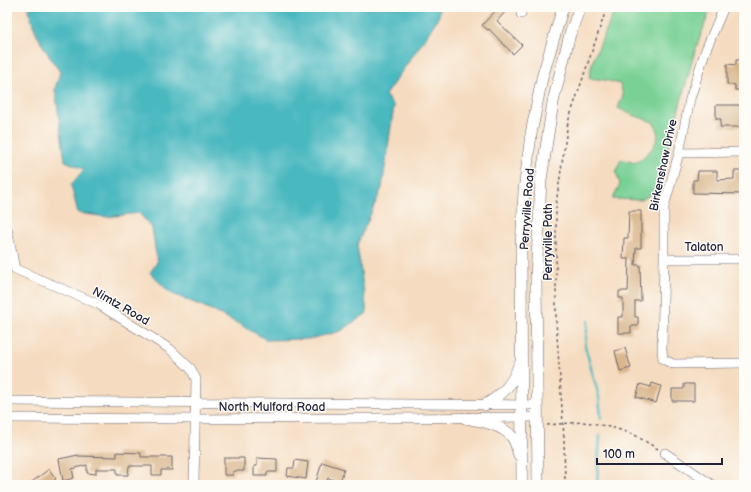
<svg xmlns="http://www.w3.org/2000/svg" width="751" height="492" viewBox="0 0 751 492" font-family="'Balsamiq Sans',sans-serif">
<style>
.green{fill:#7ad196;stroke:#4e7a68}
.water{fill:#49b8bf;stroke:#366d7d}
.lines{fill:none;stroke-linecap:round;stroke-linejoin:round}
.stream{stroke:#49b8bf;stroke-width:2.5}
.building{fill:#d9b68b}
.minor-casing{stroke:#6c6369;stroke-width:10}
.major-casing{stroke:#6c6369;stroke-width:12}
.path{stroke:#6c6369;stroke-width:1.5;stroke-dasharray:3 3;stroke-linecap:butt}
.minor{stroke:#fff;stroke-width:9}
.major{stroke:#fff;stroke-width:11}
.labels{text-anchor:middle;stroke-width:3;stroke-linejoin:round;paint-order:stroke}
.street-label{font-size:12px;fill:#22223b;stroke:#fdfcf7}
</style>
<rect width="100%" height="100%" fill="#fdfcf7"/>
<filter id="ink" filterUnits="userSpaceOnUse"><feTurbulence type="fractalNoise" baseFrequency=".025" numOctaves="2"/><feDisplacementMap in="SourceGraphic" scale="8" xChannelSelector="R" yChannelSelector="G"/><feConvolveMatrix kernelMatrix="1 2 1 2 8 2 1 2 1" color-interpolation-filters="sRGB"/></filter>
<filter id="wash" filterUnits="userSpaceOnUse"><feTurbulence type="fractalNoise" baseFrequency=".012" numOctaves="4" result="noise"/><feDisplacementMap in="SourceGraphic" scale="16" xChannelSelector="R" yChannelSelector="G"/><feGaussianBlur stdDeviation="0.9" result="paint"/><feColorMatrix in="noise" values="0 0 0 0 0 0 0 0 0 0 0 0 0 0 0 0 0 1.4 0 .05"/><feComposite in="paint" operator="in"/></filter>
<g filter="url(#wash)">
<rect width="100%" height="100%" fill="#f5dbbf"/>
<path class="green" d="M 616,7 L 711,7 L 695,51 L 656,191 L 642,200 L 613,199 L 620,184 L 616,172 L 621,159 L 635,163 C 645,157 660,144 658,130 C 657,128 654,124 653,122 L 633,115 L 618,108 L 623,95 L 620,84 L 605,80 L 589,78 L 592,63 Z"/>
<path class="water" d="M 29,7 L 439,7 L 439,16 L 424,40 L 385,95 L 394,106 L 382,188 L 357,245 L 367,313 L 341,331 L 310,339 L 267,340 L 239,324 L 207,308 L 170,293 L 150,273 L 157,262 L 152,228 L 139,213 L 107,217 L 78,213 L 71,185 L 84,169 L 65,161 L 55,89 L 60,72 C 48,55 30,28 29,7 Z"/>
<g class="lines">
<path class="stream" d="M 588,321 L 585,346 L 599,397 L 601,418
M 597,485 L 600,436"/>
</g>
<g id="blocks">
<path class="building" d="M 499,7 L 500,7 L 505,12 L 497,21 L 522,45 L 513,54 L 489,29 L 488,30 L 482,25 Z
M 736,60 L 744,60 L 744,90 L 735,90 L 735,85 L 727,84 L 727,64 L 736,65 Z
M 716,105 L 744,105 L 744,119 L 741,119 L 740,127 L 720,127 L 721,119 L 716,119 Z
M 698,171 L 717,171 L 717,180 L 734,179 L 734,171 L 744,171 L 744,194 L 693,193 L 693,180 L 697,180 Z
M 629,211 L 641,211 L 641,248 L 636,248 L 635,265 L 640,265 L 641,301 L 635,301 L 635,317 L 638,317 L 638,326 L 631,326 L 631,333 L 618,333 L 618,317 L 623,317 L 623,298 L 619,298 L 619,291 L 628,291 L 629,259 L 623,259 L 624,238 L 628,238 Z
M 625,348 L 631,368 L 620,371 L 615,351 Z
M 652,383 L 661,386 L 656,403 L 636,397 L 640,384 L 651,387 Z
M 684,384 L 694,384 L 694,401 L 672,401 L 672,389 L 684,389 Z
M 117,452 L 141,453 L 141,457 L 172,457 L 172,470 L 161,470 L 161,475 L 152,475 L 152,466 L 129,466 L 128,475 L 117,475 L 117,469 L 96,469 L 96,474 L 87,473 L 87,465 L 72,469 L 74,478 L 63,481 L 59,459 L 78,455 L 78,456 L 117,457 Z
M 224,458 L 244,458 L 244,471 L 233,471 L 233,475 L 224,475 Z
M 257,458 L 277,459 L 277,472 L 267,472 L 267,476 L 254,476 L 254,466 L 257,466 Z
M 295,460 L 308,462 L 306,479 L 287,476 L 288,468 L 294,468 Z
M 322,462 L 344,469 L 340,482 L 328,478 L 326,485 L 316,482 Z
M 49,469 L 56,479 L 48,485 L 28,485 Z"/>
</g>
</g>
<g filter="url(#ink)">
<use href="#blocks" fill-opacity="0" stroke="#6c6369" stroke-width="1"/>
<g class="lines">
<defs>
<path id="minor" d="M 724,7 L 705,52 L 690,99 L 679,153 L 664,207 L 664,259 L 662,349 L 663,359 L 673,364 L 744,363
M 521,14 L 521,7
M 679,153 L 744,152
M 7,228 L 15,269 L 98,304 L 170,349 L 191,369 L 196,379 L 194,485
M 664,259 L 744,259
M 7,401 L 537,405
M 7,418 L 196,419 L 537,417
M 665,453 L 712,485"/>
<path id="major" d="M 485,405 C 502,395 513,384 519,365
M 465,418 C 480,421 502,424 512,437 C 516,442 517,449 519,455
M 522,485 L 521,248 L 524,191 L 531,134 L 542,78 L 563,7
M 538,485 L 536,279 L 541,180 L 553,102 L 570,34 L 580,7"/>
</defs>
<use href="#minor" class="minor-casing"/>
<use href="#major" class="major-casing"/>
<path class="path" d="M 547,425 L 582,422 L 592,423 L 614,428 L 633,434 L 658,449
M 565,485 L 564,438 L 556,321 L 556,204 L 568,122 L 607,7"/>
<use href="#minor" class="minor"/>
<use href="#major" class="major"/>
</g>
</g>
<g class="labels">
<g class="street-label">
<text transform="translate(663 165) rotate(-78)" y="4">Birkenshaw Drive</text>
<text transform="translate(527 209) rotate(-86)" y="4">Perryville Road</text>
<text transform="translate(548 242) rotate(-90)" y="4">Perryville Path</text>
<text x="704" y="251">Talaton</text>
<text transform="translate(121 306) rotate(30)" y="4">Nimtz Road</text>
<text x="272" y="411">North Mulford Road</text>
</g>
</g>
<rect width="751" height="492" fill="none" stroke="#fdfcf7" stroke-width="24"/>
<path d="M597 458v6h125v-6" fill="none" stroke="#22223b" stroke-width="2"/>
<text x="603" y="458" font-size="12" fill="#22223b" stroke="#fdfcf7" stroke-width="3" paint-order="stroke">100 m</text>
</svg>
